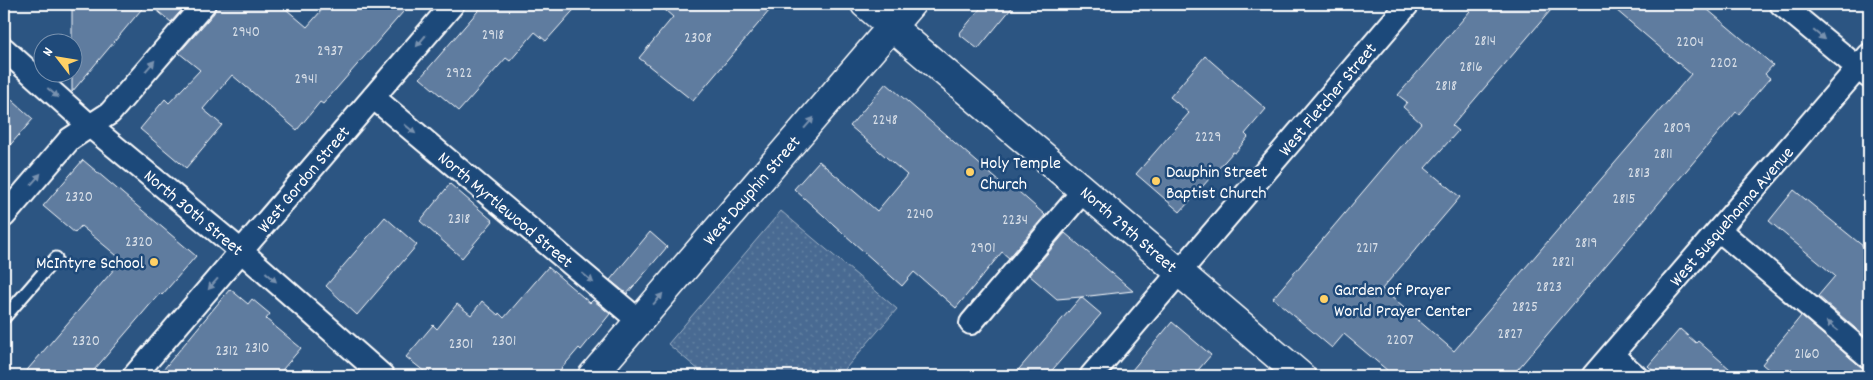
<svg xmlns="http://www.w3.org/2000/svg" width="1873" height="380" viewBox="0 0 1873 380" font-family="Dekko,sans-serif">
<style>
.grass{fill:url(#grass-dots);stroke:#a4b5c8}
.building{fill:#5e7c9f;stroke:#fff}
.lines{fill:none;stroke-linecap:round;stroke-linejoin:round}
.service-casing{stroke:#fff;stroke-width:15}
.minor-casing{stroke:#fff;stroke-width:26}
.tertiary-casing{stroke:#fff;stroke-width:31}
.service{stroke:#1f4a7a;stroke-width:11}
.minor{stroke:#1f4a7a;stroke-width:22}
.tertiary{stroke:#1f4a7a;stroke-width:28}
.oneway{fill:#7992af}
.poi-dot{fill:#ffd166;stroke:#1f4a7a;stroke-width:2}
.labels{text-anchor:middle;stroke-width:5;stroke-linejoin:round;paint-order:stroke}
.number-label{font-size:15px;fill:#d7dee7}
.street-label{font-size:18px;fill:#fff;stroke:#1f4a7a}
.poi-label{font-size:18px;fill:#fff;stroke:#1f4a7a;text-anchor:start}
</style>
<defs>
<pattern id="grass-dots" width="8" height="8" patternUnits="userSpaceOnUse" patternTransform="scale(1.25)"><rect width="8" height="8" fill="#486b92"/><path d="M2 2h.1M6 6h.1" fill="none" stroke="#6381a2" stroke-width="1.8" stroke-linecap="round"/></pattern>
</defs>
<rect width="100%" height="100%" fill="#2c5582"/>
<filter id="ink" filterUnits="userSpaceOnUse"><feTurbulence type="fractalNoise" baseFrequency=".02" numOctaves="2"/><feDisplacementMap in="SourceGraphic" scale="10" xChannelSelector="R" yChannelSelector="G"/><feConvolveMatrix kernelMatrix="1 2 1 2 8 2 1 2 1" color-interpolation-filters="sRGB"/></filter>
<g filter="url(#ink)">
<path class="grass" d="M 781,211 L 897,309 L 839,376 L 706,376 L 668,344 Z"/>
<path class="building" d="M 72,4 L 146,4 L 72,92 Z
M 149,4 L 187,4 L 171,22 Z
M 217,4 L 280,4 L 307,27 L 327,4 L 410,4 L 323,104 L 320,102 L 297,130 L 232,75 L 203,109 L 222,125 L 186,168 L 140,129 L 165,99 L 169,103 L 200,70 L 179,53 L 214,13 Z
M 484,4 L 579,4 L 546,41 L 535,32 L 510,61 L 506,58 L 459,111 L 420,78 Z
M 658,4 L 775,4 L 693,101 L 639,58 L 673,17 Z
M 984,4 L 1015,4 L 978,49 L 959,34 Z
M 1476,4 L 1556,4 L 1452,126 L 1458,131 L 1425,168 L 1460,197 L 1382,289 L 1454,351 L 1691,74 L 1609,4 L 1701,4 L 1773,65 L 1765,74 L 1770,78 L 1739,114 L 1736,112 L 1512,376 L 1394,376 L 1344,334 L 1332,348 L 1273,298 L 1421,123 L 1403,107 L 1407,102 L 1398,95 Z
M 1205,56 L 1266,109 L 1245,134 L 1248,137 L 1235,153 L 1233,152 L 1180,212 L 1136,174 L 1189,113 L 1170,97 Z
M 886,83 L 1007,188 L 1010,184 L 1045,215 L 1009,258 L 1002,252 L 956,308 L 914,272 L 902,286 L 794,189 L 819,161 L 877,211 L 907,175 L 850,126 Z
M 4,93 L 33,119 L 4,152 Z
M 83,160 L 196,256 L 162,295 L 160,293 L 89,376 L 22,376 L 122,260 L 81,226 L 75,233 L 43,206 Z
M 450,184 L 493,221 L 462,258 L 420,221 Z
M 1794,190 L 1869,251 L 1869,340 L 1818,296 L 1835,276 L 1769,221 Z
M 385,217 L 417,245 L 357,315 L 326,286 Z
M 650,232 L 667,247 L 627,294 L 610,280 Z
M 1065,233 L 1133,291 L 1081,297 L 1101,314 L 1047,376 L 1013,376 L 1081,297 L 1057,299 L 1029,275 Z
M 548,267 L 590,303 L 593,300 L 610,314 L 581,350 L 579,348 L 555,376 L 430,376 L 406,357 L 433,325 L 437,329 L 457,304 L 471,315 L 482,301 L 498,315 L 499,313 L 504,318 Z
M 230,289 L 248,304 L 252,299 L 270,314 L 266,319 L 301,348 L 277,376 L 158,376 Z
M 1801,316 L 1861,367 L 1869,370 L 1869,376 L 1776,376 L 1762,364 Z
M 1172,322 L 1211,355 L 1193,376 L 1127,376 Z
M 1680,329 L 1696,343 L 1698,341 L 1738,376 L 1659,376 L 1648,366 Z"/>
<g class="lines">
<defs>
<path id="service" d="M 4,318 L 56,258"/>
<path id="minor" d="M 1781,4 L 1869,77
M 4,49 L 90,126 L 241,251 L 383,376
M 373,97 L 639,321
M 4,216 L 70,139 L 110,113 L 204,4
M 1719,230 L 1869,357
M 971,323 L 1084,190
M 1612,355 L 1636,376
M 134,376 L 453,4
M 1091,376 L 1408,4
M 1593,376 L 1869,55"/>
<path id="tertiary" d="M 865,4 L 1301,376
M 592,376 L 911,4"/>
</defs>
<use href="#service" class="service-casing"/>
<use href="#minor" class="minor-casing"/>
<use href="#tertiary" class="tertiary-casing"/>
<use href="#service" class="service"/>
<use href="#minor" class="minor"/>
<use href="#tertiary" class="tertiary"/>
</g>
<defs><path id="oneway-solid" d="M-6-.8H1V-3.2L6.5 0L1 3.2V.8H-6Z" transform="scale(1.25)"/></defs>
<g class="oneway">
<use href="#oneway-solid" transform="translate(1819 35) rotate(40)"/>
<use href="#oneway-solid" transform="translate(421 41) rotate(130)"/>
<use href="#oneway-solid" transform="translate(150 66) rotate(-49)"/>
<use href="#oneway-solid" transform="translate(53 93) rotate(41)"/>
<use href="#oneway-solid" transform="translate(809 123) rotate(-49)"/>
<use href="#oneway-solid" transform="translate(410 129) rotate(40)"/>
<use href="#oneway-solid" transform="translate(36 179) rotate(-49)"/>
<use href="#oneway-solid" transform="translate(271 277) rotate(42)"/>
<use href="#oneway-solid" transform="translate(588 278) rotate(40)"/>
<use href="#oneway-solid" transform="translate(213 284) rotate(131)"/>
<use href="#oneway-solid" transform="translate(658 299) rotate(-49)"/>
<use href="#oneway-solid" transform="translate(1832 326) rotate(-140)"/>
</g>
</g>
<g class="poi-dot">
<circle cx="970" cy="172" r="5"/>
<circle cx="1156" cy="181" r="5"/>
<circle cx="154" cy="262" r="5"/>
<circle cx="1324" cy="299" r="5"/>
</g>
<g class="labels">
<g class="number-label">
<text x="246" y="36">2940</text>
<text x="493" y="39">2918</text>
<text x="698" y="42">2308</text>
<text x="1485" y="45">2814</text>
<text x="1690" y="46">2204</text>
<text x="330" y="55">2937</text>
<text x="1724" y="67">2202</text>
<text x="1471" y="71">2816</text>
<text x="459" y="77">2922</text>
<text x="306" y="83">2941</text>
<text x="1446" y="90">2818</text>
<text x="885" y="124">2248</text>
<text x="1677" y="132">2809</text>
<text x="1208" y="141">2229</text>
<text x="1663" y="158">2811</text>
<text x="1639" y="177">2813</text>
<text x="79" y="201">2320</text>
<text x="1624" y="203">2815</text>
<text x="920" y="218">2240</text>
<text x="459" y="223">2318</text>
<text x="1015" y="224">2234</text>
<text x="139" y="246">2320</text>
<text x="1586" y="247">2819</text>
<text x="983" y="252">2901</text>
<text x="1367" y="252">2217</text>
<text x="1563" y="266">2821</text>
<text x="1549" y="291">2823</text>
<text x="1525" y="311">2825</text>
<text x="1510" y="338">2827</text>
<text x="1400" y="344">2207</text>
<text x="86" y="345">2320</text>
<text x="504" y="345">2301</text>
<text x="461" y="348">2301</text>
<text x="257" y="352">2310</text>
<text x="227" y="355">2312</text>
<text x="1807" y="358">2160</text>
</g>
<g class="street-label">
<text transform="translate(1327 99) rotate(-50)" y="6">West Fletcher Street</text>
<text transform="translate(303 179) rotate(-50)" y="6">West Gordon Street</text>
<text transform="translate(751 190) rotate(-49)" y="6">West Dauphin Street</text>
<text transform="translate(506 209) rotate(40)" y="6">North Myrtlewood Street</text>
<text transform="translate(194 212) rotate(40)" y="6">North 30th Street</text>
<text transform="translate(1731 216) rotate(-49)" y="6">West Susquehanna Avenue</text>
<text transform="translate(1129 229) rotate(41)" y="6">North 29th Street</text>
</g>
<g class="poi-label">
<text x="980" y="168">Holy Temple<tspan x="980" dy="21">Church</tspan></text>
<text x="1166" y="177">Dauphin Street<tspan x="1166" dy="21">Baptist Church</tspan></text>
<text x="144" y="268" text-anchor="end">McIntyre School</text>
<text x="1334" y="295">Garden of Prayer<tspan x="1334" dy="21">World Prayer Center</tspan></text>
</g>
</g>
<rect width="1873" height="380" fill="none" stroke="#1f4a7a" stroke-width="20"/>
<rect x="10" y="10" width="1853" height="360" fill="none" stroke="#fff" stroke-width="2" filter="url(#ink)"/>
<g transform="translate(58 58) rotate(301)"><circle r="24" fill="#1f4a7a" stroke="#7992af"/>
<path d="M0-4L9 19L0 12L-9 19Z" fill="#ffd166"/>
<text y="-8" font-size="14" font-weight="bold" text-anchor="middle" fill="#ffffff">N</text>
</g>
</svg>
